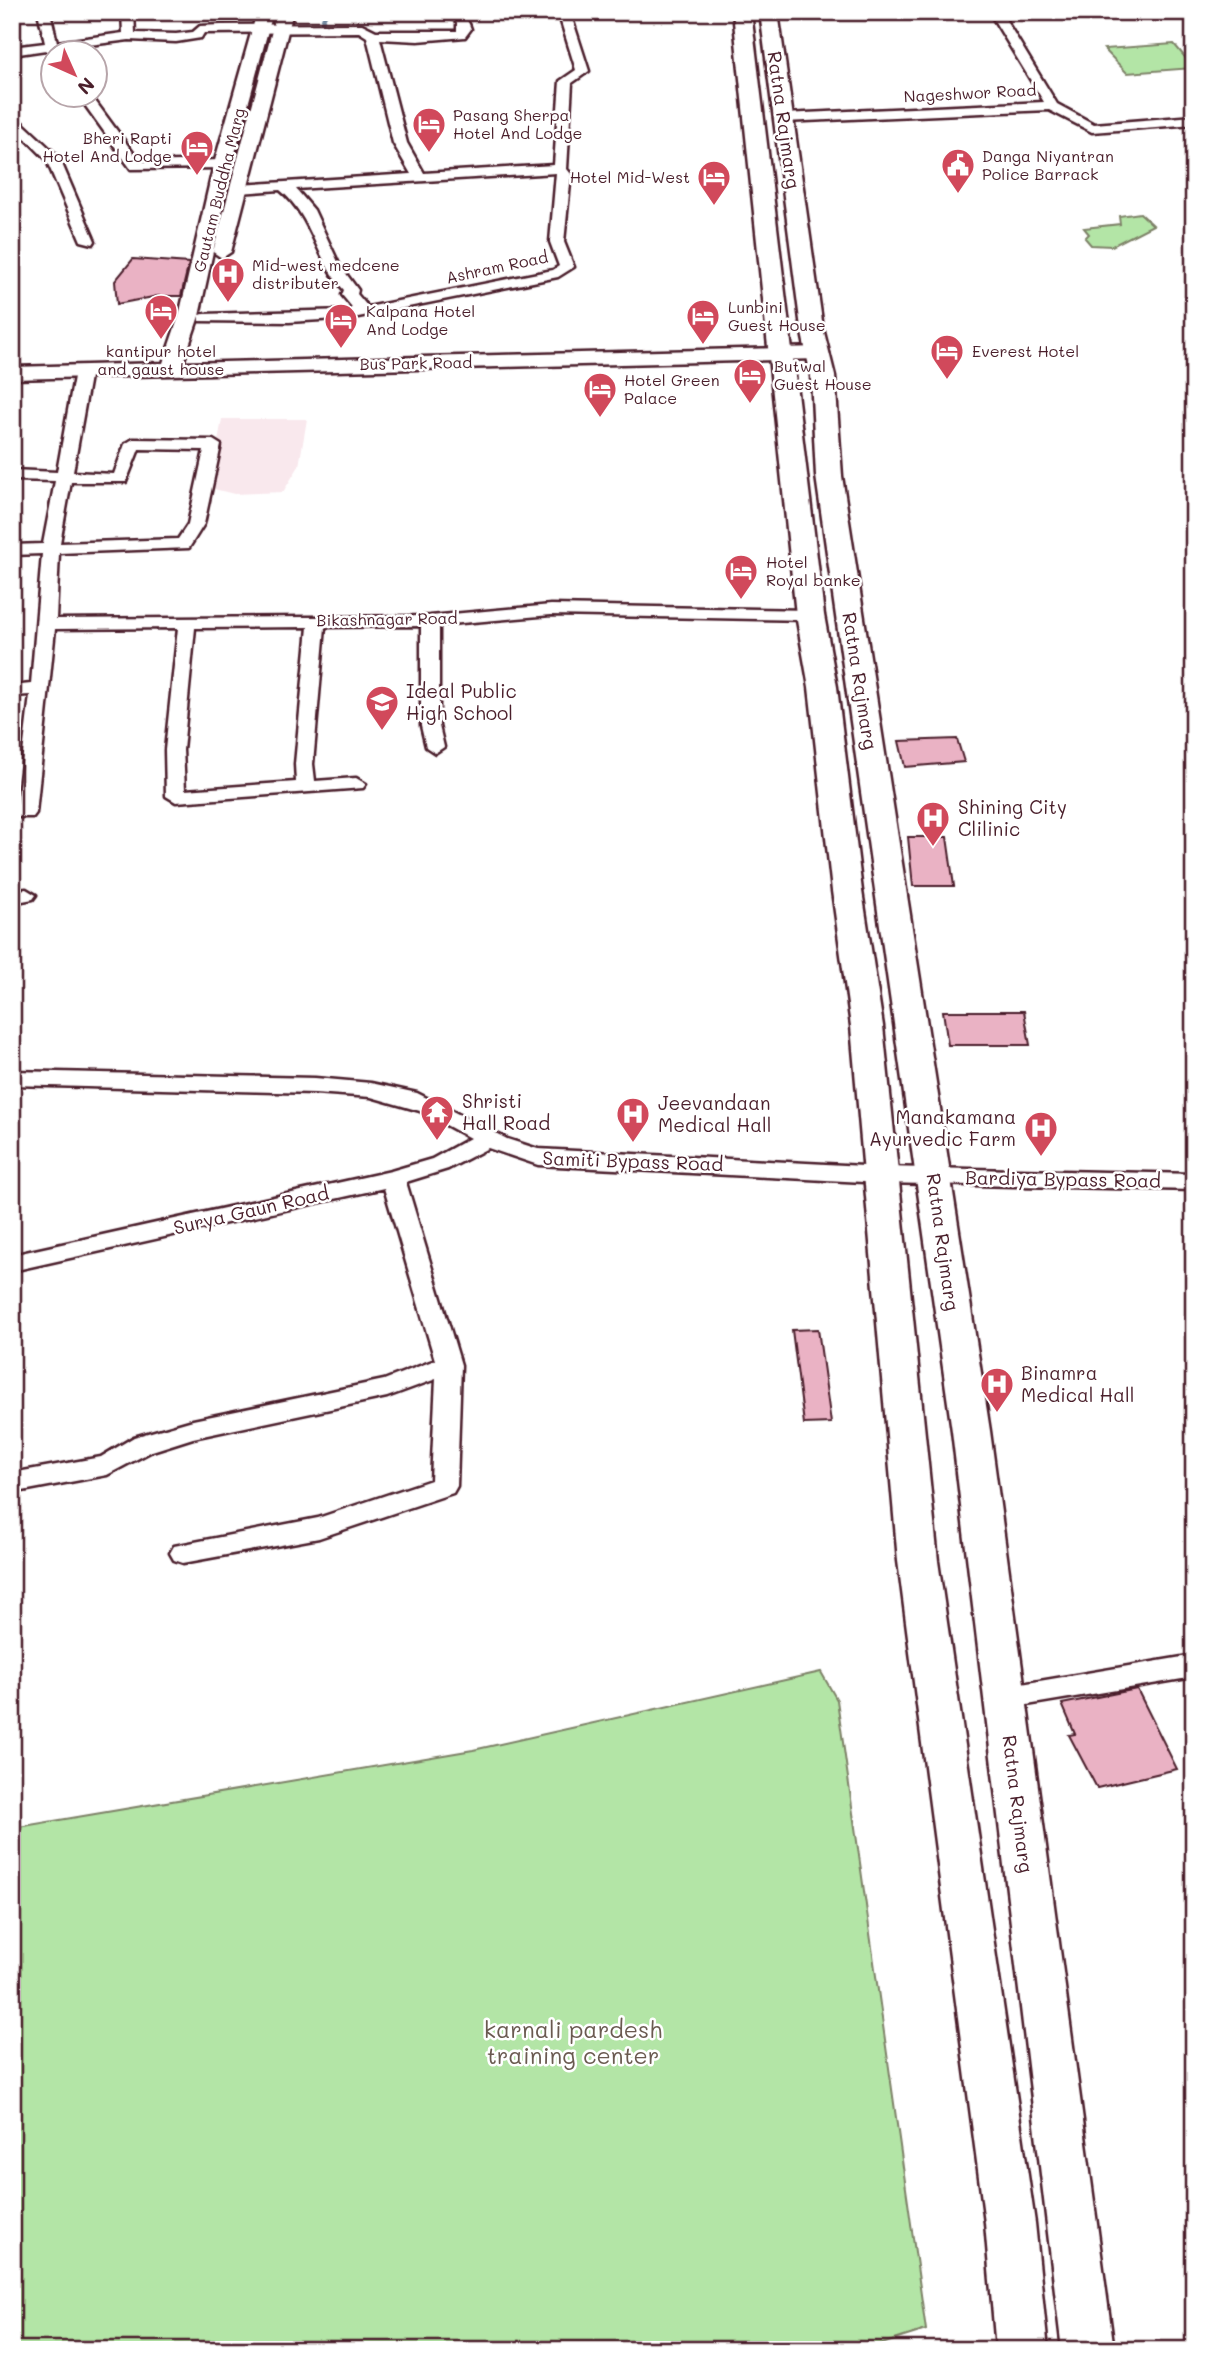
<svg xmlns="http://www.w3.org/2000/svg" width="1206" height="2362" viewBox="0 0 1206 2362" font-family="Mali,sans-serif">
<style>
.built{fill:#f9e8ed}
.green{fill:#b3e5a6;stroke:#7e8268;stroke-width:2}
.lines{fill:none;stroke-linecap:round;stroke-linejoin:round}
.stream{stroke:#748ba2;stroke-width:4.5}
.building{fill:#eab2c4;stroke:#4a1f2b;stroke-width:2}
.minor-casing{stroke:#4a1f2b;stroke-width:5}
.major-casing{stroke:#4a1f2b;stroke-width:5}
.highway-casing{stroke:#4a1f2b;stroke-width:5}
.minor{fill:#fff;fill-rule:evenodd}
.major{fill:#fff;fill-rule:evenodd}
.highway{fill:#fff;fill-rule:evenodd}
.labels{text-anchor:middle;stroke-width:5;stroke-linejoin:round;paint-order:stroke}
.far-street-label{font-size:16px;fill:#4a1f2b;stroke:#fff}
.far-poi-label{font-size:16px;fill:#4a1f2b;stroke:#fff;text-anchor:start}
.street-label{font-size:19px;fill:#4a1f2b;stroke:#fff}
.poi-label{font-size:19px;fill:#4a1f2b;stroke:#fff;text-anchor:start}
.near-park-label{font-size:23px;fill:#6a5a50;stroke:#fff}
</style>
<rect width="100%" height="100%" fill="#fff"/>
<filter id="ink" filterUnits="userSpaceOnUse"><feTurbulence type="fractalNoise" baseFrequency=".0143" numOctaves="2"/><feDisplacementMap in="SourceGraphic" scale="14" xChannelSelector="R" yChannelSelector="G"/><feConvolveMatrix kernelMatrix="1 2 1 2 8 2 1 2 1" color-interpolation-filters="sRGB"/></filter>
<g filter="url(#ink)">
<path class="built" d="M 222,419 L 307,419 L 299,466 L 283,492 L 234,494 L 210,488 Z"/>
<path class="green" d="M 1174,44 L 1194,68 L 1127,73 L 1104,49 Z
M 1140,213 L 1153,225 L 1112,246 L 1091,245 L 1085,238 L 1089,234 L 1084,228 L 1120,224 L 1119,216 Z
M 821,1672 L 837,1700 L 926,2330 L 863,2350 L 12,2350 L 12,1828 L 473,1750 Z"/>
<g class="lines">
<path class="stream" d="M 321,24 L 326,12"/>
</g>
<path class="building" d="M 133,259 L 189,263 L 181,296 L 158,296 L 117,304 L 115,281 Z
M 957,739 L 964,762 L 905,767 L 899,741 Z
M 908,837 L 947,837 L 954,886 L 913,886 Z
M 943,1011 L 1024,1011 L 1030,1045 L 948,1045 Z
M 818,1329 L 831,1423 L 804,1424 L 792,1330 Z
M 1137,1689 L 1177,1769 L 1097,1788 L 1069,1735 L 1075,1734 L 1062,1704 Z"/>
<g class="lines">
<defs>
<path id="minor" d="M 38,12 L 50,12 L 57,42 L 123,33 L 122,12 L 134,12 L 135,33 L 176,34 L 193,32 L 200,26 L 221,25 L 362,24 L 376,31 L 457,31 L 457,22 L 442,12 C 458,12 466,13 471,29 L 465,37 L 418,41 L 380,39 L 407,143 L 424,173 L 554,165 L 560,81 L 576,70 L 558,12 L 570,12 L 589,71 L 572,83 L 567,169 L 571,174 L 564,242 L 574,267 L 558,277 L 353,318 L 289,322 L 199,321 L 199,315 L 204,314 L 349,310 L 352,307 L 342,295 L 344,290 C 316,260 313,217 280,190 L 239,193 L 232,189 L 239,185 L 411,174 L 393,143 L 367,37 L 359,32 L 204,33 L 201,38 L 176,42 L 129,40 L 58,49 L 59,52 L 52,52 L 52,56 L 46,50 L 12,55 L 12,47 L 45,43 ZM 556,173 L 550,242 L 559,266 L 553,270 L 368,307 L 357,294 L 358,290 L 339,264 L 314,210 L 296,189 Z
M 989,12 L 1001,12 L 1057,104 L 1094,124 L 1194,116 L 1194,124 L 1092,132 L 1049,110 L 784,122 L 777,118 L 784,114 L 1044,102 Z
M 1182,12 L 1194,12 L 1194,20 Z
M 77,94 L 90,94 L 140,162 L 223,160 L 230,164 L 223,168 L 131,169 Z
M 12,113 L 59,157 L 95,241 L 93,244 L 81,241 L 46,159 L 12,125 Z
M 83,366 L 91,371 L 73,472 L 114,474 L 125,444 L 133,439 L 213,440 L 221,445 L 204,524 L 189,548 L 59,553 L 56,619 L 430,616 L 551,605 L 810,610 L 819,615 L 810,620 L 551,615 L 439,625 L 439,726 L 444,747 L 435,753 L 426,747 L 421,726 L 421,626 L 325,627 L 313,764 L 315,781 L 356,778 L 366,784 L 363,788 L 176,802 L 166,796 L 165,750 L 178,628 L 55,629 L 36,813 L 33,817 L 19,817 L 16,813 L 30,695 L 12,696 L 12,686 L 31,684 L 42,554 L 12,555 L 12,545 L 43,544 L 55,481 L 12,480 L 12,470 L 57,472 L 75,371 ZM 139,449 L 204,450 L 188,524 L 178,539 L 60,543 L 71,482 L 126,482 ZM 308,627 L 295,764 L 296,782 L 185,790 L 183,750 L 195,628 Z
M 26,889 L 36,895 L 33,899 L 12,903 L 12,891 Z
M 12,1071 L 315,1078 L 371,1083 L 417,1093 L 507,1139 L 538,1149 L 883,1167 L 1194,1174 L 1194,1190 L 883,1183 L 538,1165 L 488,1148 L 448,1169 L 406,1182 L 461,1365 L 457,1486 L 453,1493 L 319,1538 L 183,1563 L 174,1560 L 170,1553 L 174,1546 L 318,1518 L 431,1480 L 436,1379 L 387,1397 L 193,1438 L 152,1451 L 107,1475 L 12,1493 L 12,1473 L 101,1457 L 134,1437 L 193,1420 L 384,1380 L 435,1360 L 384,1188 L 12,1271 L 12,1255 L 391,1171 L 432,1159 L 470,1138 L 420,1111 L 371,1097 L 315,1093 L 12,1085 Z
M 1194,1655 L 1194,1677 L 1004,1709 L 994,1706 L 990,1698 L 994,1690 L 1004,1687 Z"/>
<path id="major" d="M 257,12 L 273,12 L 232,164 L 199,316 L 183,363 L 819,347 L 829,353 L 819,359 L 12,379 L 12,367 L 163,363 L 179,316 L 214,164 Z
M 277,12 L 293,12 L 231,252 L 222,258 L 213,252 Z"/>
<path id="highway" d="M 733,12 L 751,12 L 824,615 L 837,687 L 862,891 L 883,1026 L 938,1561 L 1035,2223 L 1048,2350 L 996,2350 L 985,2223 L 898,1561 L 851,1026 L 832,891 L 809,687 L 796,615 Z
M 760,12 L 778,12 L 823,328 L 835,376 L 842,476 L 990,1431 L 1114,2350 L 1062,2350 L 952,1431 L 816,476 L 811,376 L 801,328 Z"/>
</defs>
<use href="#minor" class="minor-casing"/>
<use href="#major" class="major-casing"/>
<use href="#highway" class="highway-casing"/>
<use href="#minor" class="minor"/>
<use href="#major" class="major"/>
<use href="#highway" class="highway"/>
</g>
</g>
<defs>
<symbol id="hotel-pin" viewBox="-11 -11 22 30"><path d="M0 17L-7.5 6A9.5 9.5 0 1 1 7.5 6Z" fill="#d1495b" stroke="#fff"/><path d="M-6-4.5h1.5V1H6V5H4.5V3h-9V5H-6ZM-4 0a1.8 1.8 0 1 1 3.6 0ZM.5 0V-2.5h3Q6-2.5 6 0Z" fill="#fff"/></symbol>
<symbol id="civic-pin" viewBox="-11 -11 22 30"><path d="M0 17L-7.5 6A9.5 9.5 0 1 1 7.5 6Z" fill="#d1495b" stroke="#fff"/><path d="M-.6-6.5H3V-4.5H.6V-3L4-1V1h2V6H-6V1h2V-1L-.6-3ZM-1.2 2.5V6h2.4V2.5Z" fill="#fff"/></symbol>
<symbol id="hospital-pin" viewBox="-11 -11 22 30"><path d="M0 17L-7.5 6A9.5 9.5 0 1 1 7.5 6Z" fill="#d1495b" stroke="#fff"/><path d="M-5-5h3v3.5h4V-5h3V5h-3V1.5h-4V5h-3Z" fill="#fff"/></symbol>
<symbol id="school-pin" viewBox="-11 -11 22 30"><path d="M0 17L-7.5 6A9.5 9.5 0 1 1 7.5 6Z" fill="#d1495b" stroke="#fff"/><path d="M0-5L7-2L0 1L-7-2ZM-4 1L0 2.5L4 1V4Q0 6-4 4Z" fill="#fff"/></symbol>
<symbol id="temple-pin" viewBox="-11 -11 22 30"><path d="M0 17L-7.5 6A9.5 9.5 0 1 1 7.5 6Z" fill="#d1495b" stroke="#fff"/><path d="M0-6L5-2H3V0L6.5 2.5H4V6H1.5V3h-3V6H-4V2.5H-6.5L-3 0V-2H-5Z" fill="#fff"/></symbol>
</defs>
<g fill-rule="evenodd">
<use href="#hotel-pin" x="410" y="105" width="38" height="52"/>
<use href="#hotel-pin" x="178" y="128" width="38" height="52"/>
<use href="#civic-pin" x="939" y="146" width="38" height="52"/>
<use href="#hotel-pin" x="695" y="158" width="38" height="52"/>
<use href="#hospital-pin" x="209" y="255" width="38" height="52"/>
<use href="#hotel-pin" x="142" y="292" width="38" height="52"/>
<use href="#hotel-pin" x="684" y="297" width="38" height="52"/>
<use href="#hotel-pin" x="322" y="301" width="38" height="52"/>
<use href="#hotel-pin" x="928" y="332" width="38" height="52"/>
<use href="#hotel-pin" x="731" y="356" width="38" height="52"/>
<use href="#hotel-pin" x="581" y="370" width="38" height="52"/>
<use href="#hotel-pin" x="722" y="552" width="38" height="52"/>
<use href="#school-pin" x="363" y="683" width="38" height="52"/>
<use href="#hospital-pin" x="914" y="799" width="38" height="52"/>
<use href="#temple-pin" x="418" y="1093" width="38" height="52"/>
<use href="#hospital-pin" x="614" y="1095" width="38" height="52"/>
<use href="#hospital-pin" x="1022" y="1109" width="38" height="52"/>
<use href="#hospital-pin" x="978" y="1365" width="38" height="52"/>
</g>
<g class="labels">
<g class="far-street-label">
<text transform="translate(970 93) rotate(-3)" y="6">Nageshwor Road</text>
<text transform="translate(219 190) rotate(-76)" y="6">Gautam Buddha Marg</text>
<text transform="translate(497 267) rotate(-12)" y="6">Ashram Road</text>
<text transform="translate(416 363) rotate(-1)" y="6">Bus Park Road</text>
<text transform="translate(387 619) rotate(-1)" y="6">Bikashnagar Road</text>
</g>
<g class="far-poi-label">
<text x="453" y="121">Pasang Sherpa<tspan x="453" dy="18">Hotel And Lodge</tspan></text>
<text x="172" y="144" text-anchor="end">Bheri Rapti<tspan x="172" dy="18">Hotel And Lodge</tspan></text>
<text x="982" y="162">Danga Niyantran<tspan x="982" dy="18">Police Barrack</tspan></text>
<text x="690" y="183" text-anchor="end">Hotel Mid-West</text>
<text x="252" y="271">Mid-west medcene<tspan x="252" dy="18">distributer</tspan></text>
<text x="728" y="313">Lunbini<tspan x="728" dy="18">Guest House</tspan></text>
<text x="366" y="317">Kalpana Hotel<tspan x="366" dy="18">And Lodge</tspan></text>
<text x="161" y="357" text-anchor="middle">kantipur hotel<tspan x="161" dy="18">and gaust house</tspan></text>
<text x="972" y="357">Everest Hotel</text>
<text x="774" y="372">Butwal<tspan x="774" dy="18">Guest House</tspan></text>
<text x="624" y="386">Hotel Green<tspan x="624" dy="18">Palace</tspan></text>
<text x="766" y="568">Hotel<tspan x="766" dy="18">Royal banke</tspan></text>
</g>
<g class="street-label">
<text transform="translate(784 120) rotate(82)" y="7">Ratna Rajmarg</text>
<text transform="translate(860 681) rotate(81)" y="7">Ratna Rajmarg</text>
<text transform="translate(633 1161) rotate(2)" y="7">Samiti Bypass Road</text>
<text transform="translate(1063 1179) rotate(1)" y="7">Bardiya Bypass Road</text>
<text transform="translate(251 1210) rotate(-13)" y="7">Surya Gaun Road</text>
<text transform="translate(943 1242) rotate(82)" y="7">Ratna Rajmarg</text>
<text transform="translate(1018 1804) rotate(83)" y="7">Ratna Rajmarg</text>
</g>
<g class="poi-label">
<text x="406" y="698">Ideal Public<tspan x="406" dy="22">High School</tspan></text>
<text x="958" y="814">Shining City<tspan x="958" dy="22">Clilinic</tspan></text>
<text x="462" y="1108">Shristi<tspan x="462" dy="22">Hall Road</tspan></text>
<text x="658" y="1110">Jeevandaan<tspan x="658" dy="22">Medical Hall</tspan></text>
<text x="1016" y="1124" text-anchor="end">Manakamana<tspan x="1016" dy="22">Ayurvedic Farm</tspan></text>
<text x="1021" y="1380">Binamra<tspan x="1021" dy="22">Medical Hall</tspan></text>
</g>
<g class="near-park-label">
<text x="573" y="2038">karnali pardesh<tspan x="573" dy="26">training center</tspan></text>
</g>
</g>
<rect width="1206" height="2362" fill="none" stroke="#fff" stroke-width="42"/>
<rect x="21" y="21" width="1164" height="2320" fill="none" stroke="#4a1f2b" stroke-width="2.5" filter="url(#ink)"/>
<g transform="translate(74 74) rotate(135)"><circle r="33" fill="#ffffff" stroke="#b7a5aa" stroke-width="2"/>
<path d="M0-5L12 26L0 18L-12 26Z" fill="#d1495b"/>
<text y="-10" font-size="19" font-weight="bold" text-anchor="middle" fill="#4a1f2b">N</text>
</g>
</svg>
